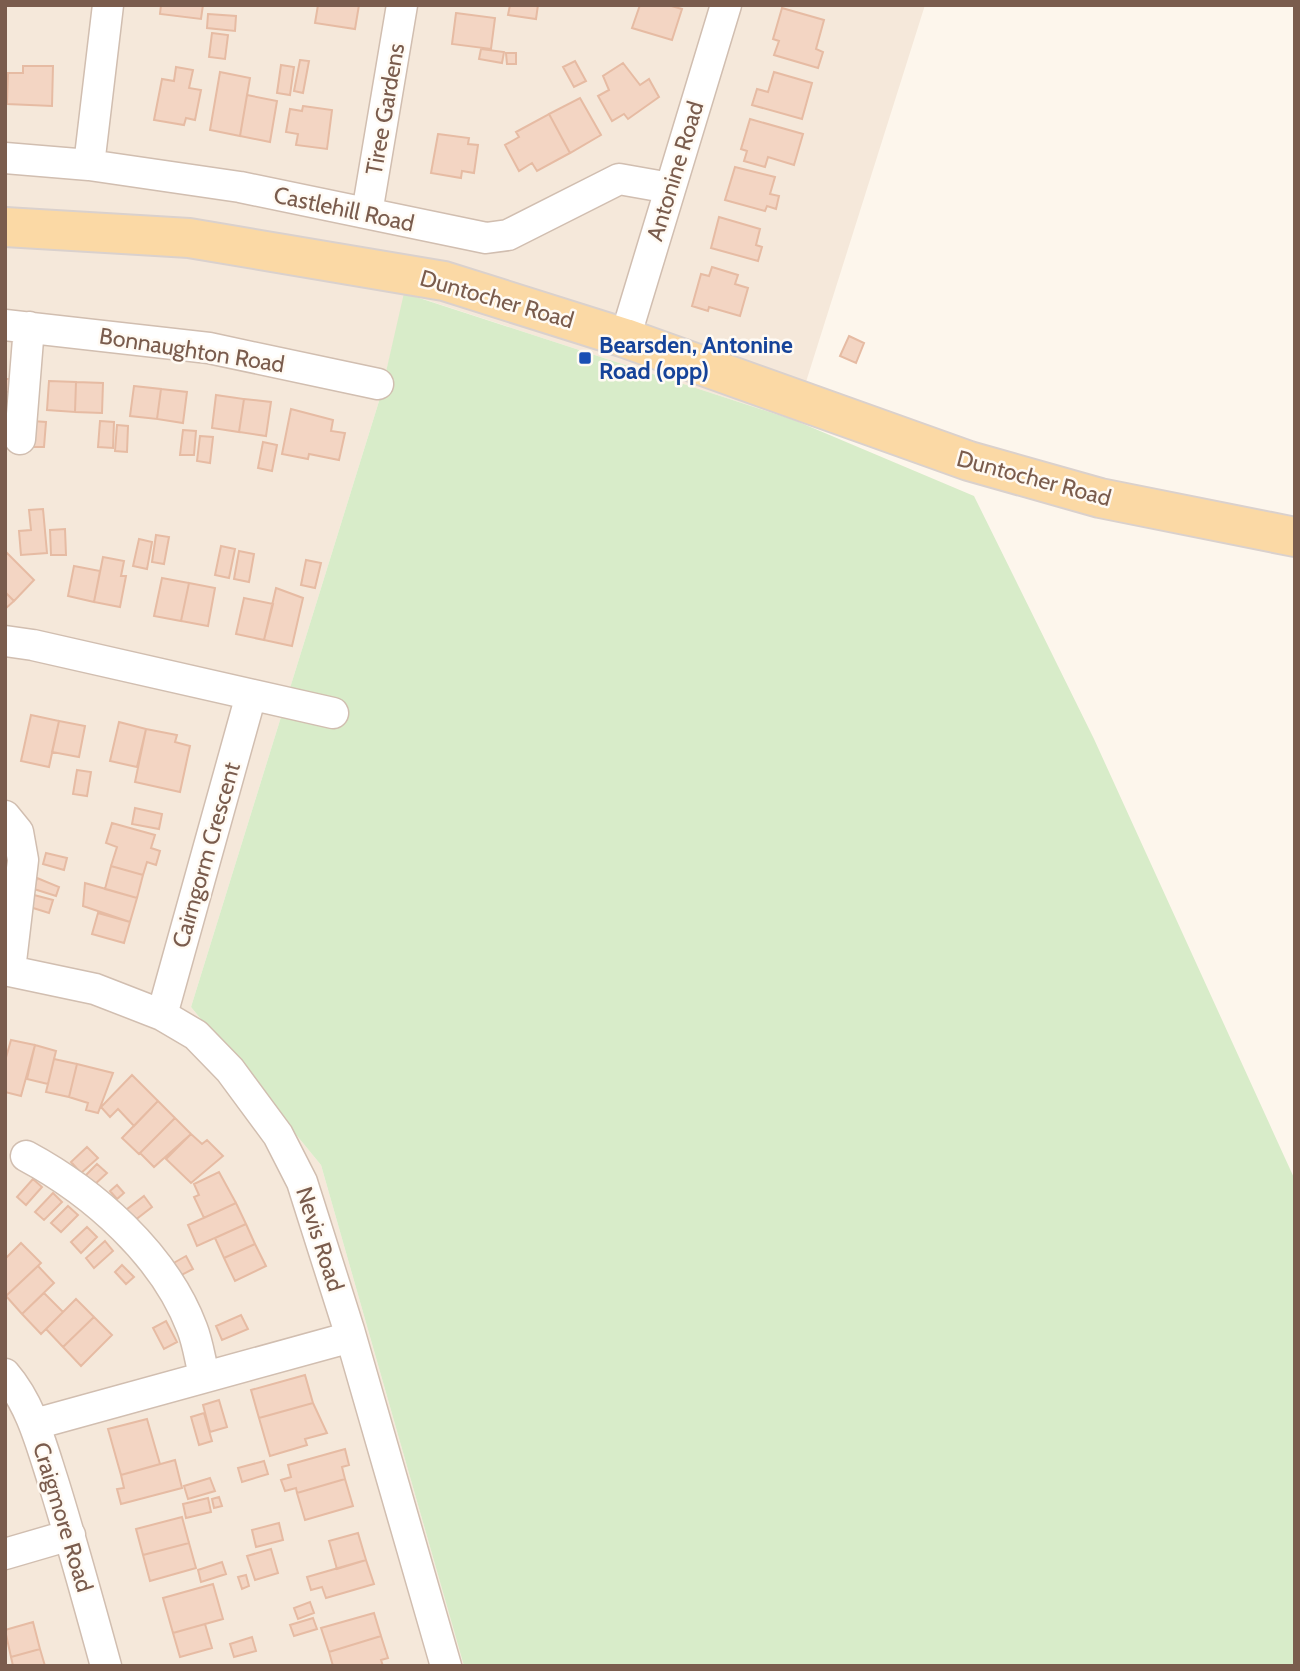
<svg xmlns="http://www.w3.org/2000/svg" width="1300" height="1671" viewBox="0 0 1300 1671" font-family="Cabin,sans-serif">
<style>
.residential{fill:#f5e8da}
.green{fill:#d8ecc9}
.building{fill:#f3d5c3;stroke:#e6bba3;stroke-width:2}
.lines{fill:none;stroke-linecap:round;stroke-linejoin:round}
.minor-casing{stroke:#d1beb0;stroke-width:33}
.major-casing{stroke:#dad1cd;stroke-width:42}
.minor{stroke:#fff;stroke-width:30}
.major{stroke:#fbd9a5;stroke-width:38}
.transit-dot{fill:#1a4fb4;stroke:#fffaf3;stroke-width:2.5}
.labels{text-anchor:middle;stroke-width:5;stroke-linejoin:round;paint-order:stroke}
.street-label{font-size:23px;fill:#7a5c4d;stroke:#fffaf3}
.transit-label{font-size:23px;font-weight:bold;fill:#164399;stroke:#fffaf3;text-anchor:start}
</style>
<rect width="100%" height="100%" fill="#fdf6ec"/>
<path class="residential" d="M 5,5 L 925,5 L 794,420 L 405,293 L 380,398 L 191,1007 L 321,1165 L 464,1666 L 5,1666 Z"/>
<path class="green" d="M 404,293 L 794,420 L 974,496 L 1094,739 L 1295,1180 L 1295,1666 L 464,1666 L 321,1165 L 191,1007 L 380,398 Z"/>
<path class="building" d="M 161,5 L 203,5 L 201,19 L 160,14 Z
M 318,5 L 359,5 L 355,29 L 315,23 Z
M 510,5 L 538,5 L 536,19 L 508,15 Z
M 640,5 L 668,5 L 682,9 L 672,40 L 632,28 Z
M 782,8 L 824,20 L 816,49 L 823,52 L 818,68 L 774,55 L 779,41 L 773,39 Z
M 456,13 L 495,18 L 491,49 L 452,44 Z
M 208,14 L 236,16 L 235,31 L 207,28 Z
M 212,33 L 228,35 L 225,59 L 209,57 Z
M 481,49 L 504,52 L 502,63 L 479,59 Z
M 506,53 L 516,53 L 516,64 L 507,64 Z
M 300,60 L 309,61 L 303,93 L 294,91 Z
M 575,61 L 586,81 L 574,87 L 563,67 Z
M 623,63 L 640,85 L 649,79 L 659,97 L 628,119 L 624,114 L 612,121 L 598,96 L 609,90 L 603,76 Z
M 281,65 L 294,67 L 290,95 L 277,93 Z
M 23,66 L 53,66 L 52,106 L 7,104 L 8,73 L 23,73 Z
M 176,67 L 193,70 L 189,88 L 201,90 L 195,120 L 186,118 L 184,125 L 154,120 L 162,79 L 174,81 Z
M 220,72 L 250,78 L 240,136 L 210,130 Z
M 774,72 L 812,83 L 802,119 L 752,105 L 757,89 L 768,92 Z
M 247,95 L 277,101 L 270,142 L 240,136 Z
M 580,98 L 601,135 L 570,153 L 549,114 Z
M 303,106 L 332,110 L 327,149 L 296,145 L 298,134 L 286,132 L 290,109 L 302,111 Z
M 549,114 L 570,153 L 537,171 L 532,163 L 519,171 L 505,145 L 519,137 L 516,132 Z
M 750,119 L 803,134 L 794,165 L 768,157 L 765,167 L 744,161 L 747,151 L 741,149 Z
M 438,134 L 469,138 L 468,144 L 478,145 L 474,173 L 462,171 L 461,178 L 431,173 Z
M 735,167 L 775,177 L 770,194 L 779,196 L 776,209 L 767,206 L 765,211 L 725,200 Z
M 719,217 L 760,229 L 756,245 L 762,247 L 758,261 L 711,248 Z
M 712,267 L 738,275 L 735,284 L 748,288 L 740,316 L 709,307 L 708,311 L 692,306 L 701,274 L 709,276 Z
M 849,336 L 864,343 L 856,363 L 840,356 Z
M 5,379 L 10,379 L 9,392 L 5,392 Z
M 49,381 L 76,382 L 75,412 L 47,410 Z
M 76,382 L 103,383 L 102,413 L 75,412 Z
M 134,386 L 161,389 L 157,419 L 130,416 Z
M 161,389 L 187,392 L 183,423 L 157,419 Z
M 216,395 L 244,399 L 239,432 L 212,428 Z
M 244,399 L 271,402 L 266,436 L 239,432 Z
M 291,409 L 333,420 L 331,431 L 345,433 L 339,460 L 309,454 L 308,459 L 282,454 Z
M 32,421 L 46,422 L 44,447 L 30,447 Z
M 100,421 L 114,422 L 113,448 L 98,447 Z
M 117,425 L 128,426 L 127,452 L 115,451 Z
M 183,430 L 196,431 L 194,455 L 180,455 Z
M 200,436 L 213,437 L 210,463 L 197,461 Z
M 263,442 L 277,445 L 272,471 L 258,468 Z
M 43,509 L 47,553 L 21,555 L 19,531 L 31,530 L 29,510 Z
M 65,529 L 66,555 L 51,555 L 50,530 Z
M 156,535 L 169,537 L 164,564 L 152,562 Z
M 139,539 L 152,542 L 147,569 L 133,566 Z
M 221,546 L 235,549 L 229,578 L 215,575 Z
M 239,551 L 254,554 L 249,582 L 234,579 Z
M 6,552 L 34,580 L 14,601 L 5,592 Z
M 103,557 L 124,561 L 121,576 L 126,576 L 120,607 L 94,602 Z
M 306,560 L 321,563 L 315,588 L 301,585 Z
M 74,566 L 100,571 L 94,602 L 68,596 Z
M 162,578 L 189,583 L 181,621 L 154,616 Z
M 189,583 L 215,588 L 208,626 L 181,621 Z
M 276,588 L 303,598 L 292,646 L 264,640 Z
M 5,592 L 14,601 L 5,609 Z
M 244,598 L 273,604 L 264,640 L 236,634 Z
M 31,715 L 59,721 L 49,767 L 21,761 Z
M 59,721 L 85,726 L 79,757 L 52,752 Z
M 119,722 L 146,729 L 137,767 L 110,761 Z
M 146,729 L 177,735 L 175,742 L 190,746 L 180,792 L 135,782 Z
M 77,770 L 91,772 L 87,796 L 73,794 Z
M 135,808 L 162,814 L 159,829 L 132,824 Z
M 112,823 L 155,835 L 151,848 L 160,851 L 156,865 L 147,862 L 143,875 L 111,866 L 117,847 L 106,843 Z
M 46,853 L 67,858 L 64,870 L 43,864 Z
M 111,866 L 143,875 L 137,898 L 105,889 Z
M 37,878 L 59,887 L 56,896 L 34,889 Z
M 85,883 L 137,898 L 130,922 L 83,906 Z
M 34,895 L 53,900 L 49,913 L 30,907 Z
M 98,913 L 130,922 L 124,943 L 92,934 Z
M 11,1040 L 35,1045 L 21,1096 L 5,1092 L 5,1061 Z
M 35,1045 L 56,1051 L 48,1084 L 27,1079 Z
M 54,1059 L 77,1064 L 69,1097 L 46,1092 Z
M 77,1064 L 113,1073 L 98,1113 L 86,1110 L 88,1103 L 69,1097 Z
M 132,1075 L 158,1101 L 134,1126 L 118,1109 L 110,1117 L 101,1107 Z
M 158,1101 L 175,1118 L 139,1154 L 122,1138 Z
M 175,1118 L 191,1134 L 154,1167 L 140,1153 Z
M 191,1134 L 202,1144 L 207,1140 L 223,1156 L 191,1183 L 166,1159 Z
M 87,1147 L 98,1158 L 81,1173 L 71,1162 Z
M 97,1164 L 107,1173 L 94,1185 L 85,1176 Z
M 219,1172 L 236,1203 L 204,1218 L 194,1197 L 199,1195 L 194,1184 Z
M 33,1179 L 42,1187 L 26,1205 L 17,1197 Z
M 117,1185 L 124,1193 L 117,1199 L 110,1191 Z
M 53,1193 L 62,1202 L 44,1220 L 35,1212 Z
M 144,1196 L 152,1207 L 130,1224 L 122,1213 Z
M 236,1203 L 246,1224 L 197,1246 L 188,1225 Z
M 68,1206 L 78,1215 L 61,1232 L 51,1223 Z
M 246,1224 L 255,1244 L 224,1258 L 215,1238 Z
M 87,1227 L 97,1237 L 81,1253 L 71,1242 Z
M 105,1241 L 113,1251 L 94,1268 L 86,1258 Z
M 21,1243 L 41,1263 L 6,1296 L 5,1259 Z
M 255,1244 L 266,1266 L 235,1281 L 224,1258 Z
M 186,1256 L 193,1269 L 170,1281 L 163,1269 Z
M 122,1265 L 134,1277 L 126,1284 L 115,1272 Z
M 38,1266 L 54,1283 L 22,1314 L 6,1296 Z
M 44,1293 L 63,1312 L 41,1334 L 22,1314 Z
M 76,1299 L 94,1317 L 63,1347 L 46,1329 Z
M 241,1315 L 248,1329 L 222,1340 L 216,1326 Z
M 94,1317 L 112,1335 L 81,1366 L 63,1347 Z
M 166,1321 L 177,1342 L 164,1349 L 153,1328 Z
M 305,1375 L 313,1403 L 259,1418 L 251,1390 Z
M 219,1400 L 227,1427 L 210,1432 L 203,1405 Z
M 313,1403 L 327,1433 L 305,1439 L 307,1445 L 270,1456 L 259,1418 Z
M 204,1413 L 212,1441 L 199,1445 L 191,1417 Z
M 147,1419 L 160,1464 L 121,1475 L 108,1429 Z
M 345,1449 L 349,1465 L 342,1467 L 345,1479 L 297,1493 L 296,1488 L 285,1491 L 281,1480 L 291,1477 L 288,1465 Z
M 175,1460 L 182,1488 L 121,1504 L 117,1489 L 124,1488 L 121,1475 Z
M 264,1461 L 268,1474 L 242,1482 L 238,1468 Z
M 210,1478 L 215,1491 L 188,1499 L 184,1486 Z
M 345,1479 L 353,1506 L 305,1520 L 297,1493 Z
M 219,1497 L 222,1506 L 214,1508 L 212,1499 Z
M 208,1498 L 211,1512 L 186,1518 L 183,1504 Z
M 182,1517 L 189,1543 L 143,1555 L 136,1529 Z
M 279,1523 L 283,1540 L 256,1547 L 252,1530 Z
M 358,1533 L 366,1560 L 337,1569 L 329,1541 Z
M 189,1543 L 196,1568 L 150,1581 L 143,1555 Z
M 271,1549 L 278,1573 L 255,1580 L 247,1556 Z
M 366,1560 L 374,1584 L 326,1598 L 322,1587 L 311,1590 L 307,1577 Z
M 222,1562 L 226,1574 L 201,1582 L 198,1570 Z
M 246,1575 L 249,1586 L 242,1589 L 238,1577 Z
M 213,1584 L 223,1619 L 173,1633 L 163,1598 Z
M 310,1602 L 314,1613 L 298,1619 L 294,1608 Z
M 374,1613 L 381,1636 L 329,1652 L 321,1628 Z
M 313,1618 L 317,1629 L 294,1636 L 290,1625 Z
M 33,1622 L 40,1649 L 11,1657 L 5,1630 Z
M 205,1624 L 212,1648 L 180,1657 L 173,1633 Z
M 381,1636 L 388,1658 L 381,1660 L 383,1666 L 333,1666 L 329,1652 Z
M 252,1637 L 256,1651 L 234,1657 L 230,1644 Z
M 40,1649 L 45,1666 L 13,1666 L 11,1657 Z"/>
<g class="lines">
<defs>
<path id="minor" d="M 5,158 L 89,165 L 240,187 L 486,238 L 508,235 L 619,179 L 670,188
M 89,165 L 108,5
M 367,213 L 402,5
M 5,325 L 209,348 L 378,384
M 625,338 L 726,5
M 20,439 L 29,327
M 5,641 L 33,645 L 333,713
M 5,816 L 18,832 L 23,860 L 10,970
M 5,970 L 95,989 L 162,1015 L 196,1035 L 230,1070 L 278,1135 L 302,1182 L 349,1330 L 446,1666
M 162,1015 L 251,695
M 26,1156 C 93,1192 164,1254 192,1328 C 198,1343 200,1360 204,1375
M 5,1374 C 31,1404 41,1444 53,1481 C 72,1542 89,1604 106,1666
M 35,1424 L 351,1337
M 5,1554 L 70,1535"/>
<path id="major" d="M 5,227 L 189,238 L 444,281 L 625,338 L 969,461 L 1100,498 L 1295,537"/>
</defs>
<use href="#minor" class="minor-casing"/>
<use href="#major" class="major-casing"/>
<use href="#minor" class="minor"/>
<use href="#major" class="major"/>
</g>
<rect class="transit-dot" x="578" y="351" width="14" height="14" rx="3.5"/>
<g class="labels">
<g class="street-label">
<text transform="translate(385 109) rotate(-80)" y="8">Tiree Gardens</text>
<text transform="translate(675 171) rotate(-73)" y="8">Antonine Road</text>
<text transform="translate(344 209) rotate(12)" y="8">Castlehill Road</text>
<text transform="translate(497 299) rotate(16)" y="8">Duntocher Road</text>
<text transform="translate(192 350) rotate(9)" y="8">Bonnaughton Road</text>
<text transform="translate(1034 478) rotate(15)" y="8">Duntocher Road</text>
<text transform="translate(206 855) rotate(-74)" y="8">Cairngorm Crescent</text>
<text transform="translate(320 1239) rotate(72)" y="8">Nevis Road</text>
<text transform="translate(63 1517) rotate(73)" y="8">Craigmore Road</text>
</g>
<g class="transit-label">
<text x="599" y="353">Bearsden, Antonine<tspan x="599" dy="26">Road (opp)</tspan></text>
</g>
</g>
<rect width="1300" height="1671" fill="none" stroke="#7a5c4d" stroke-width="14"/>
</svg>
